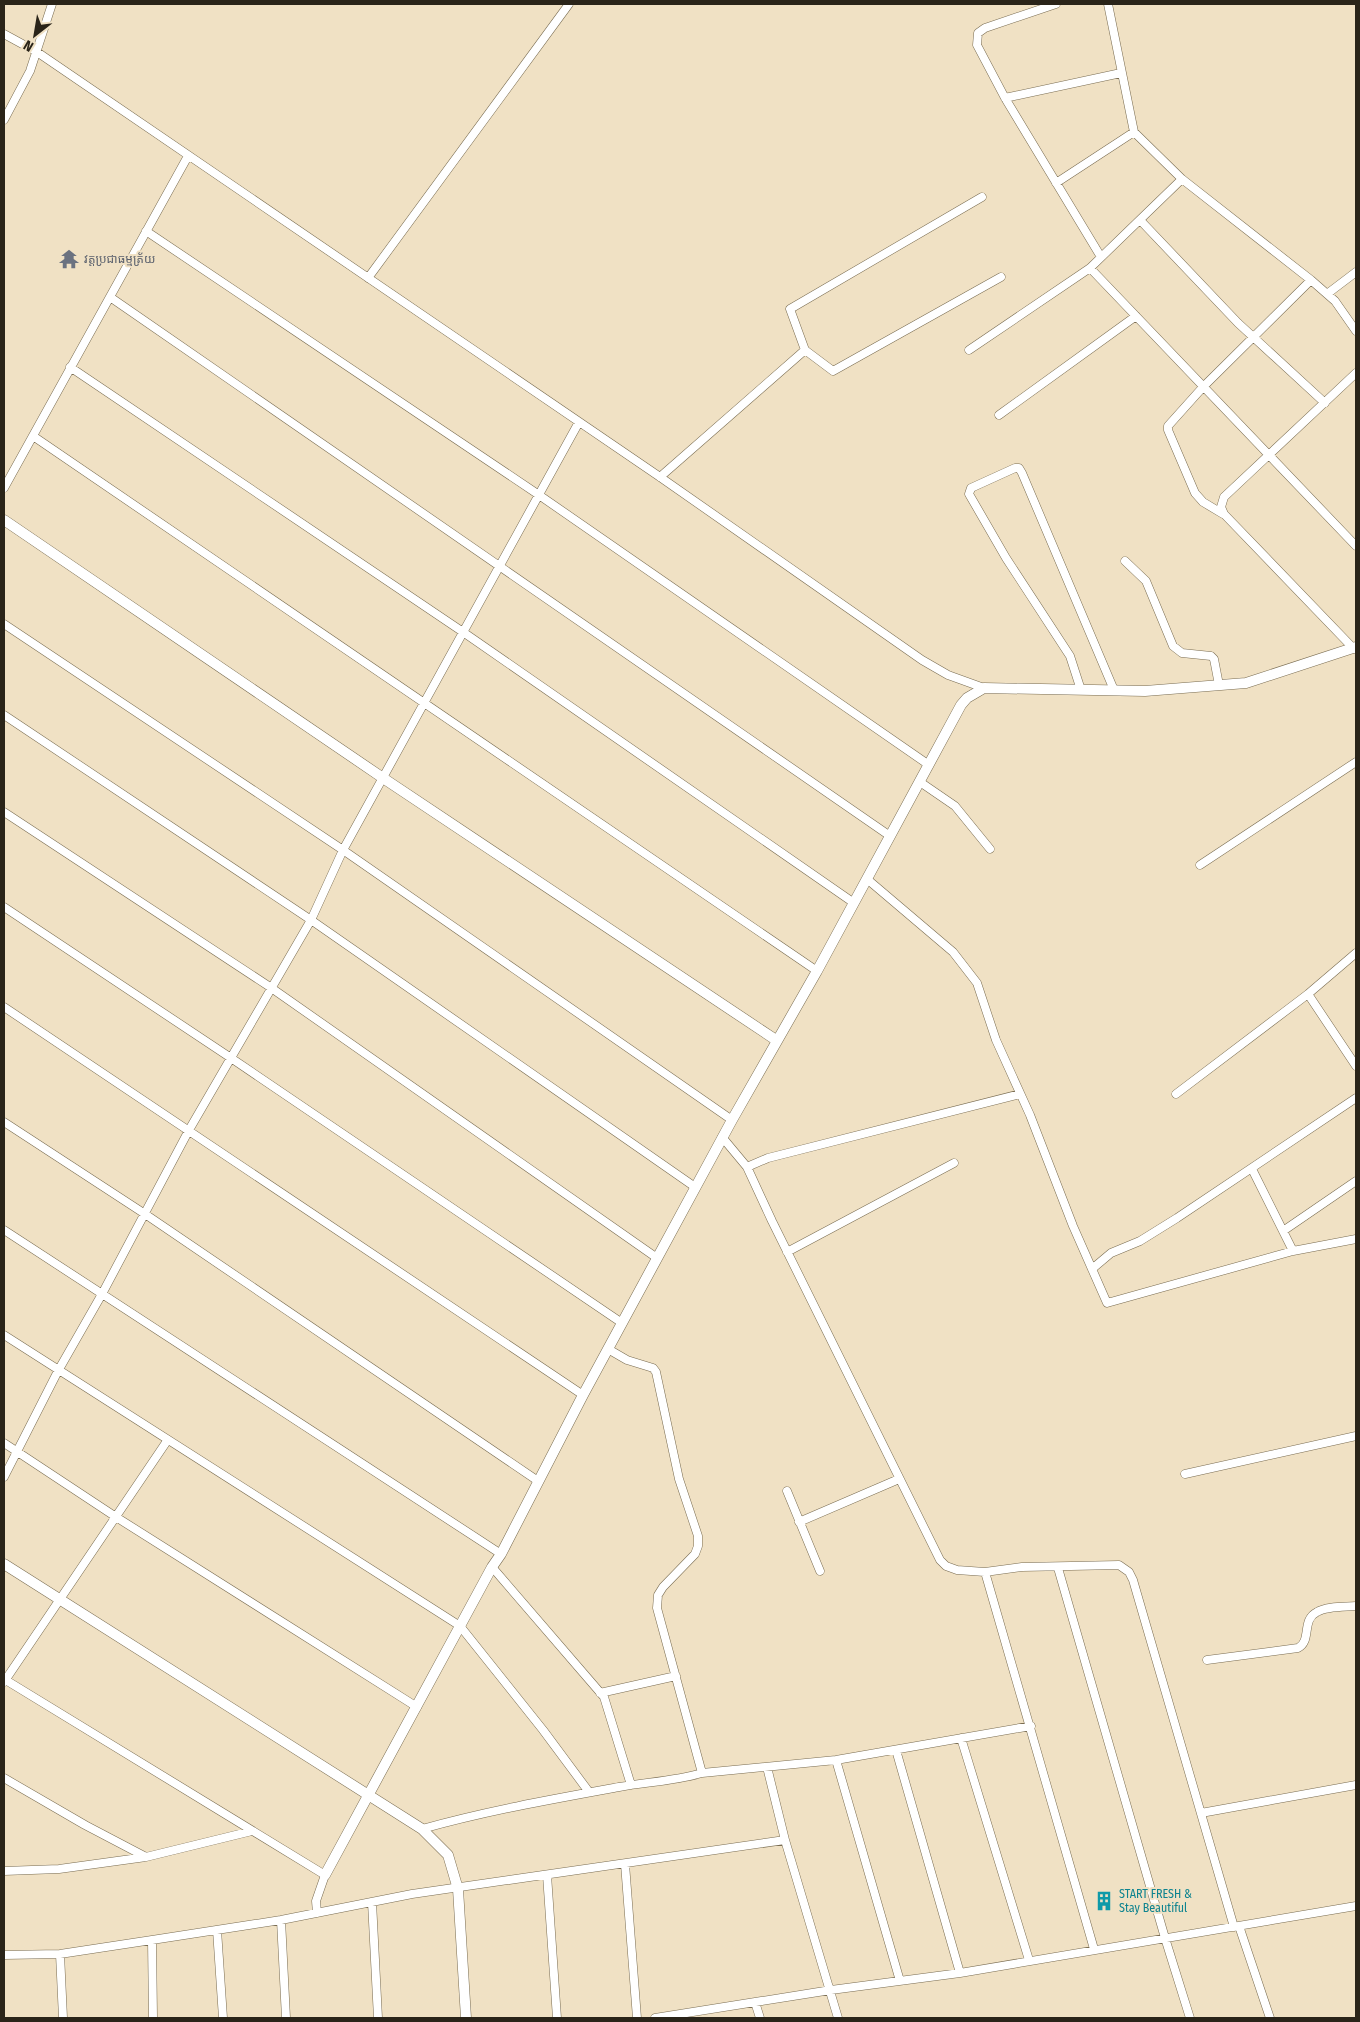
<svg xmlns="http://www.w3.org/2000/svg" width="1360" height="2022" viewBox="0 0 1360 2022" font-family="'Fira Sans Condensed','Noto Sans Khmer',sans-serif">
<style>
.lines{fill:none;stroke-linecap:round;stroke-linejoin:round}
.minor-casing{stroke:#796c51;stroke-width:9}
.tertiary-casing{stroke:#796c51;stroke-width:11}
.minor{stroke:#fff;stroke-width:8}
.tertiary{stroke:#fff;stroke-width:10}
.labels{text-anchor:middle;stroke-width:4;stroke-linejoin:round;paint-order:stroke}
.worship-label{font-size:12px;fill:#5b616d;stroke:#f0e1c4;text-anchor:start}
.culture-label{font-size:12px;fill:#0d838f;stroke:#f0e1c4;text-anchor:start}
</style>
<rect width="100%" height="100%" fill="#f0e1c4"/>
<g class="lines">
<defs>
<path id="minor" d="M 1056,4 L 985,28 L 978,33 L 977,45 L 1005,98 L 1101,257
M 1108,4 L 1134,132 L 1182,179 L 1311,280 L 1335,301 L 1356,331
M 4,34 L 37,52 L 660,477 L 922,660 L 948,675 L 984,688
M 1005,98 L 1121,73
M 4,120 L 30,71 L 52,4
M 1056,183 L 1134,132
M 1140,220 L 1238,323 L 1325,403
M 146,231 L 539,495 L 929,765
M 1090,268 L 1356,546
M 368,278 L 569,4
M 1327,294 L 1356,272
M 110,297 L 890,836
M 805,350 L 833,371 L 1001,277
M 969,350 L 1090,268 L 1182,179
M 70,367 L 463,632 L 854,903
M 999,415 L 1136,316
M 33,436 L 817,971
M 660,477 L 805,350 L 790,309 L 982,197
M 4,488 L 188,156
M 1223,514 L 1203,502 L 1195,493 L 1168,430 L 1168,426 L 1203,387 L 1311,280
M 1125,561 L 1146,581 L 1173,646 L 1182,653 L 1211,656 L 1214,659 L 1219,685
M 4,624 L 343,850 L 732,1120
M 1354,649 L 1224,514 L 1221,507 L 1224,497 L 1356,373
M 1081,690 L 1070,656 L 1006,558 L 969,494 L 971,488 L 1015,468 L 1019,468 L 1022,473 L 1114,690
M 4,715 L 311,920 L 695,1187
M 920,782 L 955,806 L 990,849
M 4,812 L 270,987 L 657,1258
M 1200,865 L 1356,762
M 867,879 L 953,952 L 977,983 L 996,1040 L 1030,1115 L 1073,1226 L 1107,1303 L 1293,1251 L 1356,1239
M 4,907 L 231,1058 L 622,1323
M 1308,994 L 1356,1066
M 4,1007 L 583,1395
M 1176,1094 L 1308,994 L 1356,953
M 4,1122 L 145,1214 L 538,1481
M 722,1137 L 747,1167 L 772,1221 L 940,1560 L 946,1566 L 957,1570 L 985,1572 L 1022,1567 L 1119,1565 L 1129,1572 L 1133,1580 L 1234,1927
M 747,1167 L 768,1158 L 1020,1094
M 1252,1169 L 1293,1251
M 4,1230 L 501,1554
M 1283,1231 L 1356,1181
M 787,1252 L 954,1163
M 1092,1269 L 1111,1253 L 1140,1241 L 1177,1218 L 1356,1098
M 4,1335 L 460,1626 L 543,1730 L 589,1792
M 608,1349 L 627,1360 L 653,1368 L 656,1372 L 679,1479 L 698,1536 L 698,1546 L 695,1554 L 663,1587 L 658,1595 L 657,1608 L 702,1773
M 4,1443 L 116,1517 L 417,1707
M 1185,1474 L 1356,1436
M 4,1477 L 58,1371 L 102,1294 L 189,1130 L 311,920 L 343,850 L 579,422
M 787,1491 L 820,1571
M 799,1522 L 899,1479
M 492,1567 L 604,1697 L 631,1785
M 1058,1568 L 1165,1938 L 1190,2018
M 985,1572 L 1094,1949
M 1207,1660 L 1298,1648 C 1312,1641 1301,1620 1317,1612 C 1327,1606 1344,1607 1356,1606
M 4,1679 L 325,1875 L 316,1901 L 317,1913
M 4,1682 L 167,1441
M 600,1693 L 676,1676
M 961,1738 L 1029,1960
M 896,1750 L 960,1973
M 836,1760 L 900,1981
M 767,1767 L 785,1840
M 4,1778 L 85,1825 L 146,1857
M 1201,1813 L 1356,1785
M 422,1829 C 486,1811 553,1799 619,1787 C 647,1782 675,1781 702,1773 L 836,1760 L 1031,1726
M 625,1864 L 637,2018
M 4,1871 L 59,1869 L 146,1857 L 252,1831
M 547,1875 L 557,2018
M 372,1902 L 378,2018
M 281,1920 L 286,2018
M 1239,1926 L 1270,2018
M 217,1930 L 223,2018
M 152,1940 L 153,2018
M 60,1954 L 63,2018
M 4,1955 L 60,1954 L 152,1940 L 281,1920 L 412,1894 L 785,1840 L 838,2018
M 755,2002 L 760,2018
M 655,2018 L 831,1990 L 960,1973 L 1356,1906"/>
<path id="tertiary" d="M 4,520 L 383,778 L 776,1040
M 4,1564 L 422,1829 L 448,1855 L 458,1889 L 466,2018
M 325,1875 L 492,1567 L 501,1554 L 583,1395 L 732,1120 L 817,971 L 961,705 L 967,698 L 984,688 L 1145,691 L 1246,683 L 1356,647"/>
</defs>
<use href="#minor" class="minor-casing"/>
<use href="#tertiary" class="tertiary-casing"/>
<use href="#minor" class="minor"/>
<use href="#tertiary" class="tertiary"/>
</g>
<defs>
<symbol id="temple-bare" viewBox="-9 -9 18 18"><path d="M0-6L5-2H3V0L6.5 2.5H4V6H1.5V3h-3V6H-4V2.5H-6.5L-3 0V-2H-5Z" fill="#6b7280" stroke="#f0e1c4" stroke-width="2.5" paint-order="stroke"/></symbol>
<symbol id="building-bare" viewBox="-9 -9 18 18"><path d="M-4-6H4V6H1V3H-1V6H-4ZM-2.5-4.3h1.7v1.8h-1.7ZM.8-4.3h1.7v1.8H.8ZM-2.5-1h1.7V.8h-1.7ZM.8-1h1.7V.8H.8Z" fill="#0f9aa8" stroke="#f0e1c4" stroke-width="2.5" paint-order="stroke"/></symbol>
</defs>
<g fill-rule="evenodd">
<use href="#temple-bare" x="55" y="245" width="28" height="28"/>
<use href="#building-bare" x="1090" y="1887" width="28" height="28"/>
</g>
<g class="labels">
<g class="worship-label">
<text x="84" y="263">វត្តប្រជាធម្មត្រ័យ</text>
</g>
<g class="culture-label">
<text x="1119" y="1898">START FRESH &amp;<tspan x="1119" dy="14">Stay Beautiful</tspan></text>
</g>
</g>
<rect width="1360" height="2022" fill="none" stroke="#2a2419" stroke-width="10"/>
<g transform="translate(35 35) rotate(211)" stroke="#f0e1c4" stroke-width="4" paint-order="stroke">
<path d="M0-4L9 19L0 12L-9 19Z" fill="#2a2419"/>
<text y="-8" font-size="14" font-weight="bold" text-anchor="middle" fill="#2a2419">N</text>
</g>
</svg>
